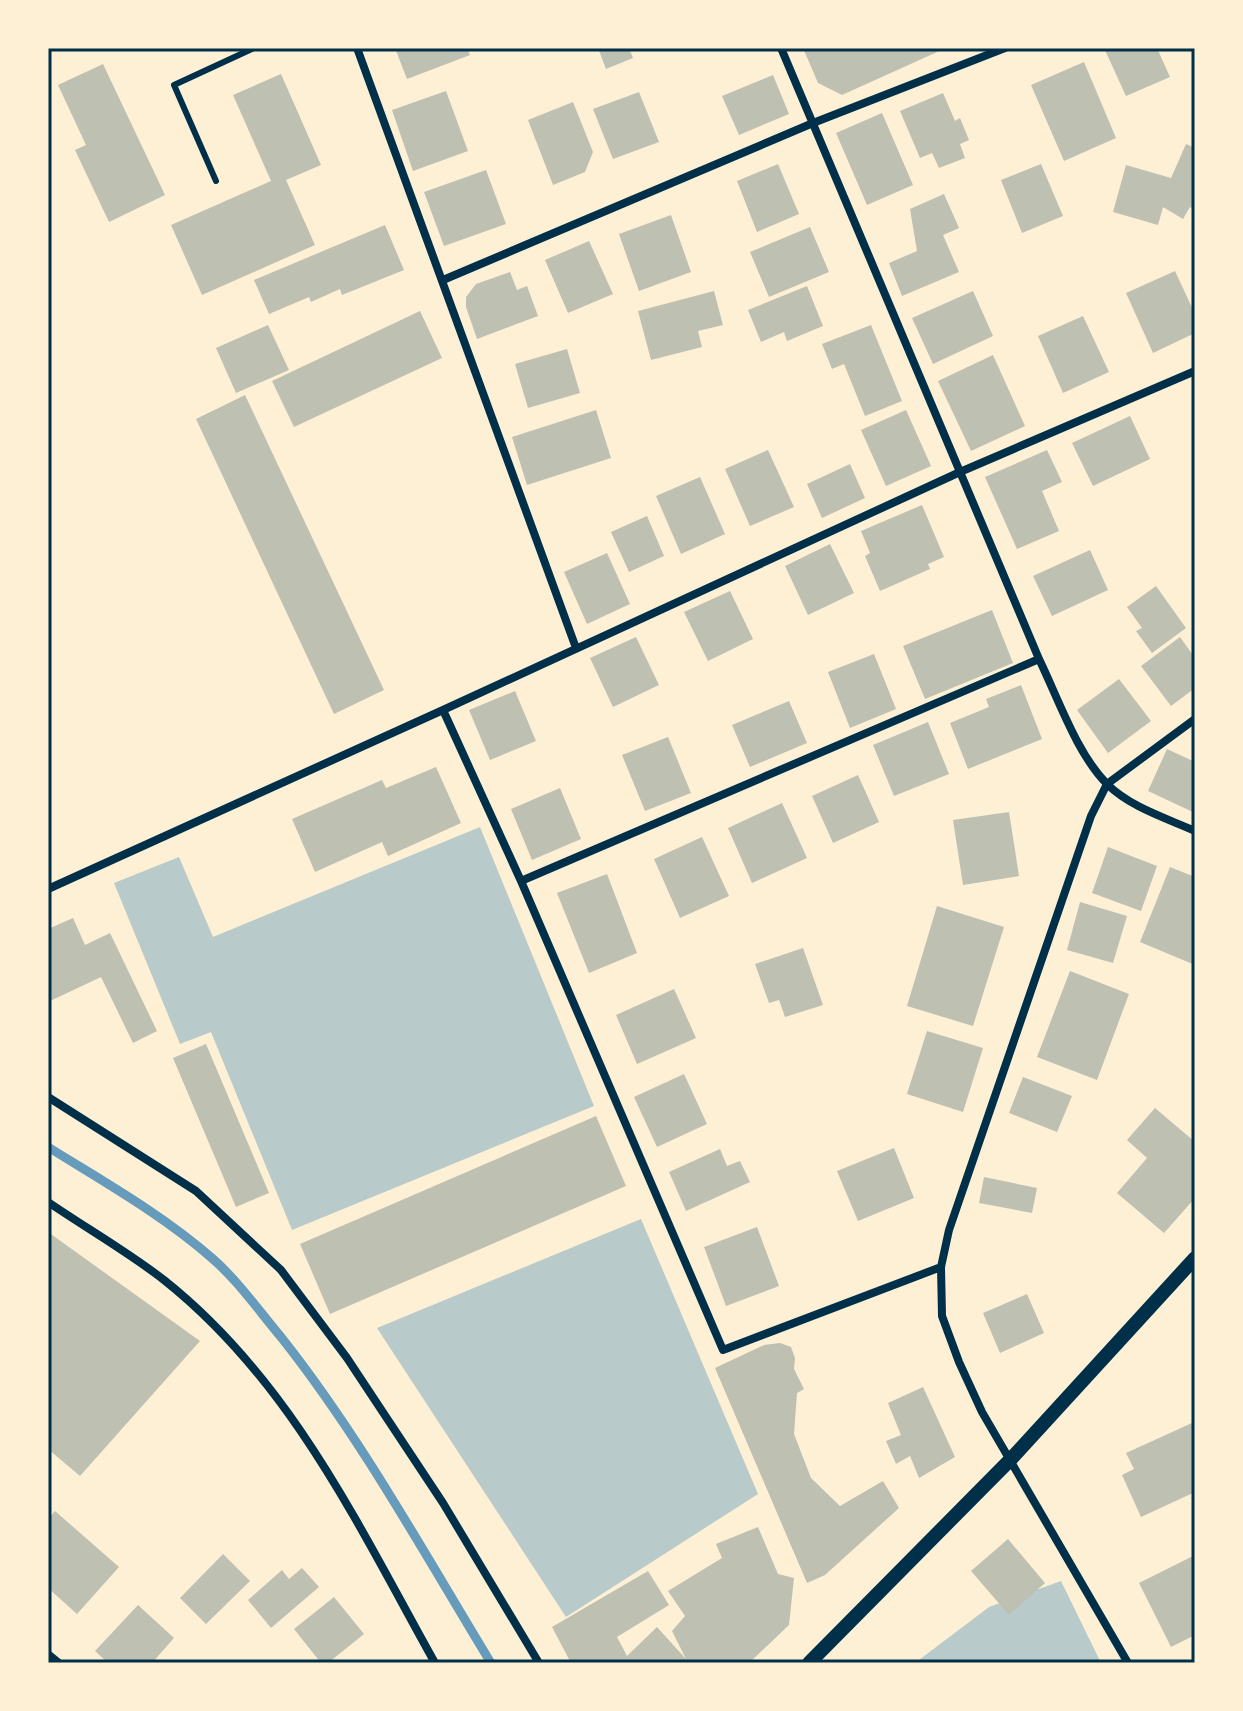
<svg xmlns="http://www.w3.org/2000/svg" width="1243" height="1711" viewBox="0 0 1243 1711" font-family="Manrope,sans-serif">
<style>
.green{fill:#b9caca}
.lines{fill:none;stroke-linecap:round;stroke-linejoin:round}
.stream{stroke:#669bbc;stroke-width:9}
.building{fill:#bec0b2}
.service{stroke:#003049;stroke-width:6}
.minor{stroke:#003049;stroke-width:8}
.tertiary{stroke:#003049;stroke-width:14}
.neatline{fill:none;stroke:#003049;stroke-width:3}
</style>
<rect width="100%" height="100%" fill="#fdf0d5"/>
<path class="green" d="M 480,827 L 594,1106 L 292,1230 L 211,1032 L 180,1044 L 114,883 L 179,857 L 213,937 Z
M 641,1219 L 758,1494 L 566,1617 L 377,1328 Z
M 1061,1581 L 1101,1663 L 915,1663 L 989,1607 Z"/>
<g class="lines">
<path class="stream" d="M 48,1147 C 104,1182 163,1215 213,1259 C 239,1282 259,1311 281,1337 C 361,1438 424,1553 491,1663"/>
</g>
<path class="building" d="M 395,48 L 467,48 L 470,55 L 407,79 Z
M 598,48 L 629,48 L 633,58 L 606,69 Z
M 803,48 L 946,48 L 842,95 L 818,83 Z
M 1104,48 L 1157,48 L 1170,77 L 1126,96 Z
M 1084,62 L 1116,138 L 1064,161 L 1031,85 Z
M 103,64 L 165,195 L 109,222 L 75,150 L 86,145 L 58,85 Z
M 281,74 L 321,165 L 286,180 L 315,245 L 202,295 L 171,225 L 271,181 L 233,95 Z
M 773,75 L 789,114 L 739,135 L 722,96 Z
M 446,91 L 468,151 L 413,171 L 392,110 Z
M 639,92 L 659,142 L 613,159 L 593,109 Z
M 943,93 L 955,121 L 960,118 L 969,140 L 960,144 L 965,158 L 939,168 L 932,153 L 920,158 L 900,111 Z
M 573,102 L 593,152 L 585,172 L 553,185 L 528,120 Z
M 882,113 L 913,185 L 867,205 L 836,133 Z
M 1186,144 L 1195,148 L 1195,210 L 1190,207 L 1183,219 L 1163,207 L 1158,225 L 1113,212 L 1126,165 L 1171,178 Z
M 778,164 L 799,214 L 757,232 L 737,181 Z
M 1041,164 L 1063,216 L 1022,233 L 1001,180 Z
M 486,170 L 506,224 L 444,246 L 424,192 Z
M 944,194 L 959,228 L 943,235 L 959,272 L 902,296 L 889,263 L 917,251 L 910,209 Z
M 671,215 L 691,272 L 639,291 L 619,234 Z
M 385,225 L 404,270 L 342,295 L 340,289 L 311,302 L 309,297 L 269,314 L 254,280 Z
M 810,227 L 829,272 L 769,297 L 750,252 Z
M 589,241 L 613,294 L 568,313 L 545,260 Z
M 1175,271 L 1195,314 L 1195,333 L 1153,353 L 1126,293 Z
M 510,272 L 517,290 L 527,286 L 538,316 L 477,339 L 466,307 L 466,297 L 476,284 Z
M 807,286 L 823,326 L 787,341 L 784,332 L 761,342 L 748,310 Z
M 714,291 L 723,325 L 698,331 L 702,347 L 651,360 L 638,311 Z
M 973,291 L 993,336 L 933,364 L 912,318 Z
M 420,311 L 442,358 L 294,427 L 272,381 Z
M 1083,316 L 1109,372 L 1063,393 L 1038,336 Z
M 268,325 L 289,370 L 236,393 L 216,348 Z
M 871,325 L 902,401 L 865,416 L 844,364 L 832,369 L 822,344 Z
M 567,349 L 580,393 L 528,408 L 515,364 Z
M 993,355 L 1025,426 L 971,451 L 938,381 Z
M 245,395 L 384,690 L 334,714 L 196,419 Z
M 596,410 L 611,458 L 527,485 L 512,437 Z
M 906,410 L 931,466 L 886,486 L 861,430 Z
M 1130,416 L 1150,459 L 1093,486 L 1072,443 Z
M 768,450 L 794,507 L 750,526 L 725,469 Z
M 1047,450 L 1062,482 L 1042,491 L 1059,531 L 1017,549 L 985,477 Z
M 850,464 L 865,498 L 822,518 L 807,484 Z
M 700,477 L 725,534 L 681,554 L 656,496 Z
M 922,505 L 944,557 L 928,564 L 930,569 L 880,591 L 865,556 L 870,553 L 861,531 Z
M 647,516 L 664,556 L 629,572 L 611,532 Z
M 830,544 L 854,593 L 808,615 L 785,566 Z
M 1090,550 L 1108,590 L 1052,616 L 1033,576 Z
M 607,553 L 630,604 L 587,624 L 564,572 Z
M 1156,586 L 1186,628 L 1152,653 L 1136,631 L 1142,628 L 1127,607 Z
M 730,591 L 753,639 L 708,661 L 684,612 Z
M 992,610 L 1013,663 L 925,699 L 903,646 Z
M 636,637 L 659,685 L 613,707 L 590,658 Z
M 1180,637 L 1195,658 L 1195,688 L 1171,706 L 1141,666 Z
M 874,654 L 896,709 L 850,728 L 828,672 Z
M 1119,679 L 1151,721 L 1108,753 L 1077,710 Z
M 1021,685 L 1042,739 L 968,769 L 950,723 L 989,707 L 986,699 Z
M 515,691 L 536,741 L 490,760 L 469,710 Z
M 789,701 L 807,743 L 750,767 L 732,725 Z
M 928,722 L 949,774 L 894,796 L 873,745 Z
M 668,737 L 691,793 L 645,811 L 622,755 Z
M 1167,749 L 1195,762 L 1195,813 L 1148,791 Z
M 436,767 L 461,823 L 388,856 L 382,842 L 315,872 L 292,819 L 382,780 L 386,788 Z
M 858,775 L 879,822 L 833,843 L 812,796 Z
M 560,788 L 581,839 L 532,860 L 511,809 Z
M 782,803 L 807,858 L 752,883 L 728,828 Z
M 1009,812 L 1019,876 L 963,885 L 953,820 Z
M 702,837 L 729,896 L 680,918 L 654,859 Z
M 1108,847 L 1157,866 L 1141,911 L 1092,893 Z
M 1170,867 L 1195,877 L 1195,965 L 1140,942 Z
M 607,874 L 637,953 L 589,973 L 557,893 Z
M 1080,902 L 1127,916 L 1113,963 L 1067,950 Z
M 937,906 L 1004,927 L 973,1026 L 907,1006 Z
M 73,918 L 85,945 L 110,933 L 157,1031 L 133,1043 L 101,977 L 48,1002 L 48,929 Z
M 803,948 L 823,1005 L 785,1017 L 779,1000 L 769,1003 L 755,964 Z
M 1070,971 L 1129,994 L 1097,1080 L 1037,1057 Z
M 674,989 L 696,1038 L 637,1064 L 616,1015 Z
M 927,1031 L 983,1048 L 963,1112 L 907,1094 Z
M 206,1044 L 269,1193 L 236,1207 L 173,1058 Z
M 684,1074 L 707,1124 L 657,1147 L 634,1097 Z
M 1023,1077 L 1072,1096 L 1057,1132 L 1009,1113 Z
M 1155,1108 L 1195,1142 L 1195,1198 L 1164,1233 L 1117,1193 L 1147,1158 L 1127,1140 Z
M 596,1116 L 626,1186 L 330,1314 L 300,1244 Z
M 894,1148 L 914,1198 L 858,1221 L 837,1171 Z
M 720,1149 L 727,1166 L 740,1161 L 750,1182 L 686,1211 L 669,1172 Z
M 984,1177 L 1037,1188 L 1032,1213 L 979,1203 Z
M 757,1227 L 779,1286 L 726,1306 L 704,1247 Z
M 48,1232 L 200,1341 L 80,1476 L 48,1449 Z
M 1027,1294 L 1044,1333 L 1000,1353 L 983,1313 Z
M 780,1343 L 791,1347 L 795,1358 L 794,1369 L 804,1389 L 797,1393 L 794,1434 L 811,1478 L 840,1506 L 883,1481 L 899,1508 L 825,1575 L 807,1583 L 715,1368 L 764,1345 Z
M 923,1387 L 955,1457 L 919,1478 L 910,1456 L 896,1464 L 886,1441 L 901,1435 L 888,1403 Z
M 1192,1423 L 1195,1430 L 1195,1492 L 1141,1517 L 1122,1475 L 1134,1469 L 1126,1453 Z
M 55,1511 L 119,1567 L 77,1614 L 48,1588 L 48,1519 Z
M 758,1527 L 778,1574 L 794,1578 L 789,1625 L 749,1663 L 571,1663 L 552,1627 L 648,1571 L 669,1605 L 617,1637 L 627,1656 L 657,1627 L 686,1659 L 672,1631 L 685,1616 L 668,1591 L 722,1558 L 716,1544 Z
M 1008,1539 L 1045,1583 L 1009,1615 L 971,1571 Z
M 223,1554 L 250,1581 L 206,1624 L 180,1598 Z
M 1195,1555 L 1195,1635 L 1171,1647 L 1139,1583 Z
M 302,1568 L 319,1587 L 271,1628 L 248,1600 L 282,1570 L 289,1579 Z
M 334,1597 L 364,1634 L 328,1663 L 321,1663 L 294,1629 Z
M 138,1605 L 174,1638 L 152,1663 L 108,1663 L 95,1651 Z"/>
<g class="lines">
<path class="service" d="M 216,181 L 174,85 L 254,48"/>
<path class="minor" d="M 357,48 L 576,648
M 781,48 L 1039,659 C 1058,698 1077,754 1107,784 C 1130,807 1166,818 1195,831
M 443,280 L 813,123 L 1005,48
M 443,710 L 521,881 L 723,1350 L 941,1267
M 521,881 L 1039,659
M 48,889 L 443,710 L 960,472 L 1195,371
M 48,1097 L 196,1191 L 281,1270 L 347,1358 L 443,1503 L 539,1663
M 48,1202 C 86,1228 128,1252 164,1280 C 291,1381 358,1525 435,1663
M 48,1654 L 59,1663
M 1128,1663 L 982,1412 L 959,1362 L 942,1316 L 941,1267 L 949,1230 L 1091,816 L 1107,784 L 1195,719"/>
<path class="tertiary" d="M 809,1663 L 1011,1459 L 1195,1258"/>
</g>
<rect width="1243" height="1711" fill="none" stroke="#fdf0d5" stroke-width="100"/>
<rect x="50" y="50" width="1143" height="1611" class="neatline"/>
</svg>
